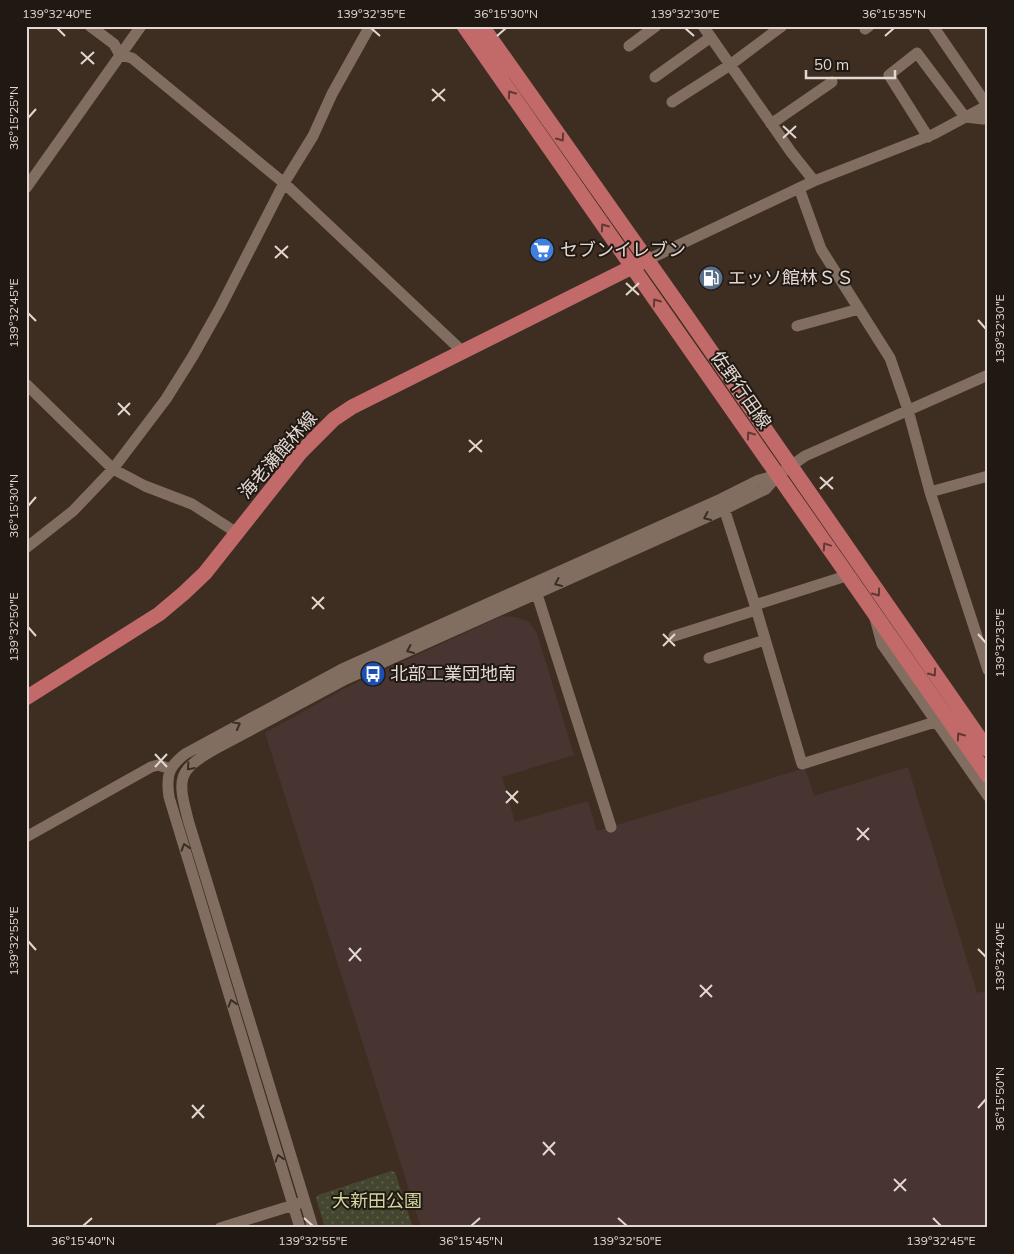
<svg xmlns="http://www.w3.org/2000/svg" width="1014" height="1254" viewBox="0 0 1014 1254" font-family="Mulish,'Noto Sans JP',sans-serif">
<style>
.industrial{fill:#483430}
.park{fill:url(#park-dots)}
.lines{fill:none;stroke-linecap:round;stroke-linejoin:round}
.minor{stroke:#816e61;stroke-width:11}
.major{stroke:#c26a69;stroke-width:15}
.oneway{stroke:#603935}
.oneway2{stroke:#382e26}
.ticks{fill:none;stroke:#e3d8d1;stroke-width:2}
.labels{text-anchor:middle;stroke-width:4;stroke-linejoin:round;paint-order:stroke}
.poi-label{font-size:18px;fill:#e3d8d1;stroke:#1f1813;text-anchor:start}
.street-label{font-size:18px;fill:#e3d8d1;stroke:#1f1813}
.park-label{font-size:18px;fill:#d2d69d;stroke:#1f1813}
.neatline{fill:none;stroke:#e3d8d1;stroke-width:2}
.ticks-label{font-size:12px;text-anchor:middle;fill:#e3d8d1}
</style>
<defs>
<pattern id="park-dots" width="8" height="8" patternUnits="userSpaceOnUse" patternTransform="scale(1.25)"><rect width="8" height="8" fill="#454630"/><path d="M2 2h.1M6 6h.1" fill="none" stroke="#60604d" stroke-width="1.8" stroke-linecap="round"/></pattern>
</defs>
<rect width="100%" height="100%" fill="#3e2e22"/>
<path class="industrial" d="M 502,616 L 516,617 L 529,622 L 537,633 L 574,755 L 502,777 L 515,822 L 588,801 L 597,831 L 805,768 L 814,796 L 908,767 L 977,993 L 988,990 L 988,1228 L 421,1228 L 265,733 L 345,688 Z"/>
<path class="park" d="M 391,1171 L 395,1172 L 413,1228 L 325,1228 L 316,1198 L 318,1195 Z"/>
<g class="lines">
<path class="minor" d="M 90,26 L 114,44 L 120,55 L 132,58 L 284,183 L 462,351
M 703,26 L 791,152 L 814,181
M 933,26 L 987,105
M 865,29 L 869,26
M 629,46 L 656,26
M 655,77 L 711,37
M 672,102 L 730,65 L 782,26
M 771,124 L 832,82
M 928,137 L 889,75 L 917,53 L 965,117 L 983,119 L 988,118
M 26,188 L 141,26
M 799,188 L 821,249 L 890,358 L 908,410 L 930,492 L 988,670
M 647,260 L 814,181 L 934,134 L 988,105
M 797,326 L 859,309
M 26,384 L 113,469 L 145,486 L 192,504 L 237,533
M 930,492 L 988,476
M 722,502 L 755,605 L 802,764 L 935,722
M 26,548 L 73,511 L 113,469 L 166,399 L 193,356 L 220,308 L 284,183 L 313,136 L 332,94 L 370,26
M 535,588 L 611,827
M 755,605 L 846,576
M 875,618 L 882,644 L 988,796
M 674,636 L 756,610
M 709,658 L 765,640
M 26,837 L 151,767 L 158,765 L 171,769
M 220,1228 L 300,1203
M 300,1228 L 169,797 C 166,776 168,767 185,754 L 342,669 L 721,499 L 759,480 L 778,475
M 313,1228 L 189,823 C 177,778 176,771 217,748 L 346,679 L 723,510 L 766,489 L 778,475 L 805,456 L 988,375"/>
<path class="major" d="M 464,26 L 988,776
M 482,26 L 686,315 L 988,750
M 26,698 L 159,614 L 184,593 L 205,573 L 300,453 L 334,419 L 352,407 L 640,263"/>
</g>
<defs><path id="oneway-chevron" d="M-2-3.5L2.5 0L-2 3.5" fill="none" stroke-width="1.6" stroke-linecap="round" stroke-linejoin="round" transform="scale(1.25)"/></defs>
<g class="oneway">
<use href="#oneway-chevron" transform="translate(511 94) rotate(-125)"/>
<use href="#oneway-chevron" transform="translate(561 138) rotate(55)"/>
<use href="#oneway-chevron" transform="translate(604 227) rotate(-125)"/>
<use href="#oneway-chevron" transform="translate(656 302) rotate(-125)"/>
<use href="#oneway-chevron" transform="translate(750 435) rotate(-125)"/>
<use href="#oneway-chevron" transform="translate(826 546) rotate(-124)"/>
<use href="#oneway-chevron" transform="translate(877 593) rotate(55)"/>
<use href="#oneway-chevron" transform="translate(933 673) rotate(55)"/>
<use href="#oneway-chevron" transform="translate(960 736) rotate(-125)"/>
</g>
<g class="oneway2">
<use href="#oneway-chevron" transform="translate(707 517) rotate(156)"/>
<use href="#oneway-chevron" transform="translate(558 583) rotate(156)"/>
<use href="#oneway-chevron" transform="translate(410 650) rotate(156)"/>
<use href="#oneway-chevron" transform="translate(237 725) rotate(-29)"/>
<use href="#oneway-chevron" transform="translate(190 767) rotate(131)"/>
<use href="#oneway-chevron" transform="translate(185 847) rotate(-107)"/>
<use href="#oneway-chevron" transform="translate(232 1003) rotate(-107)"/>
<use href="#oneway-chevron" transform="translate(279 1158) rotate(-107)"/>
</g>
<path class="ticks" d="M 57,28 L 65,36M 371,28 L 380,36M 685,28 L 694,36M 497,36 L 506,28M 885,36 L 894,28M 81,52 L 94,64M 81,64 L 94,52M 432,89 L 445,101M 432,101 L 445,89M 28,118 L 36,109M 783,126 L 796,138M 783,138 L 796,126M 275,246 L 288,258M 275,258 L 288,246M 626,283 L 639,295M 626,295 L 639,283M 28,313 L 36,321M 978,320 L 986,329M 118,403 L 130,415M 118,415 L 130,403M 469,440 L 482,452M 469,452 L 482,440M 820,477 L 833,489M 820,489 L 833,477M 28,506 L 36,497M 312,597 L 324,609M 312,609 L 324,597M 28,627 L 36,636M 663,634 L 675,646M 978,634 L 986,643M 663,646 L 675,634M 155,754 L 167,767M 155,767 L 167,754M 506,791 L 518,803M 506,803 L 518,791M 857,828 L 869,840M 857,840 L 869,828M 28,941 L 36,950M 349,948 L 361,961M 978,949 L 986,957M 349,961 L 361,948M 700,985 L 712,997M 700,997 L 712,985M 192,1105 L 204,1118M 978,1108 L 986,1099M 192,1118 L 204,1105M 543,1142 L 555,1155M 543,1155 L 555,1142M 894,1179 L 906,1191M 894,1191 L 906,1179M 304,1218 L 313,1226M 618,1218 L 627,1226M 933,1218 L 941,1226M 83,1226 L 92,1218M 471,1226 L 480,1218"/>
<defs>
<symbol id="supermarket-disc" viewBox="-11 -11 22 22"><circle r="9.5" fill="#3f7fe0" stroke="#1f1813"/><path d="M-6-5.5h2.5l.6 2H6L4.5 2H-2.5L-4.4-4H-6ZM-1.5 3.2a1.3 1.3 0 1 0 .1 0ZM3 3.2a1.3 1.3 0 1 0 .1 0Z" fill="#fff"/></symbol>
<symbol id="fuel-disc" viewBox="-11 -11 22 22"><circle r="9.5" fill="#5c6f8a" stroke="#1f1813"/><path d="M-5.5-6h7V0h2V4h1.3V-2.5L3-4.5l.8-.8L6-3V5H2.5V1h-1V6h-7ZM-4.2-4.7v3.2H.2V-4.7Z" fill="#fff"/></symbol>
<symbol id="bus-disc" viewBox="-11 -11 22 22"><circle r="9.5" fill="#1a4fb4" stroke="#1f1813"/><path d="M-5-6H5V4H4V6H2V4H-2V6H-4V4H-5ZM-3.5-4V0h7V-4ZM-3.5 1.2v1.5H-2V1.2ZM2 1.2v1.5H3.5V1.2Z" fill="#fff"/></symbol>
</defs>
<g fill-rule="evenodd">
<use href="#supermarket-disc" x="528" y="236" width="28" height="28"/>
<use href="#fuel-disc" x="697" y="264" width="28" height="28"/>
<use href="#bus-disc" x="359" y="660" width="28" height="28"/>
</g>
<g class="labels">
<g class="poi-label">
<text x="560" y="256">セブンイレブン</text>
<text x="728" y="284">エッソ館林ＳＳ</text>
<text x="390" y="680">北部工業団地南</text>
</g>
<g class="street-label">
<text transform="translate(741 390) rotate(55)" y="6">佐野行田線</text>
<text transform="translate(278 455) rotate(-49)" y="6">海老瀬館林線</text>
</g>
<g class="park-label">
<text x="377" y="1207">大新田公園</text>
</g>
</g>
<rect width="1014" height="1254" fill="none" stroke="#1f1813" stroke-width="55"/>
<path d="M806 70v8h89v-8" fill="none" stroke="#e3d8d1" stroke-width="2.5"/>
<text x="814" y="70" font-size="15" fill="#e3d8d1" stroke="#1f1813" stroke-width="4" paint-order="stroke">50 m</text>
<rect x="28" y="28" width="958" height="1198" class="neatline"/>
<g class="ticks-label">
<text x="57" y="18">139°32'40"E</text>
<text x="371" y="18">139°32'35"E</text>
<text x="506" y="18">36°15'30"N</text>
<text x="685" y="18">139°32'30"E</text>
<text x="894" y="18">36°15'35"N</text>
<text transform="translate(14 118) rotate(-90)" y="4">36°15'25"N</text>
<text transform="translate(14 313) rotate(-90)" y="4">139°32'45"E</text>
<text transform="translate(1000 329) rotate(-90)" y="4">139°32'30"E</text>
<text transform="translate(14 506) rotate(-90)" y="4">36°15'30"N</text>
<text transform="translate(14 627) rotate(-90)" y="4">139°32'50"E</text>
<text transform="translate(1000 643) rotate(-90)" y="4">139°32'35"E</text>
<text transform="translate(14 941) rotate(-90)" y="4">139°32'55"E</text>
<text transform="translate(1000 957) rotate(-90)" y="4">139°32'40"E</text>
<text transform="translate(1000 1099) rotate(-90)" y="4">36°15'50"N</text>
<text x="83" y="1245">36°15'40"N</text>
<text x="313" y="1245">139°32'55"E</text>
<text x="471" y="1245">36°15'45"N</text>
<text x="627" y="1245">139°32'50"E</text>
<text x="941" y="1245">139°32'45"E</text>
</g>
</svg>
